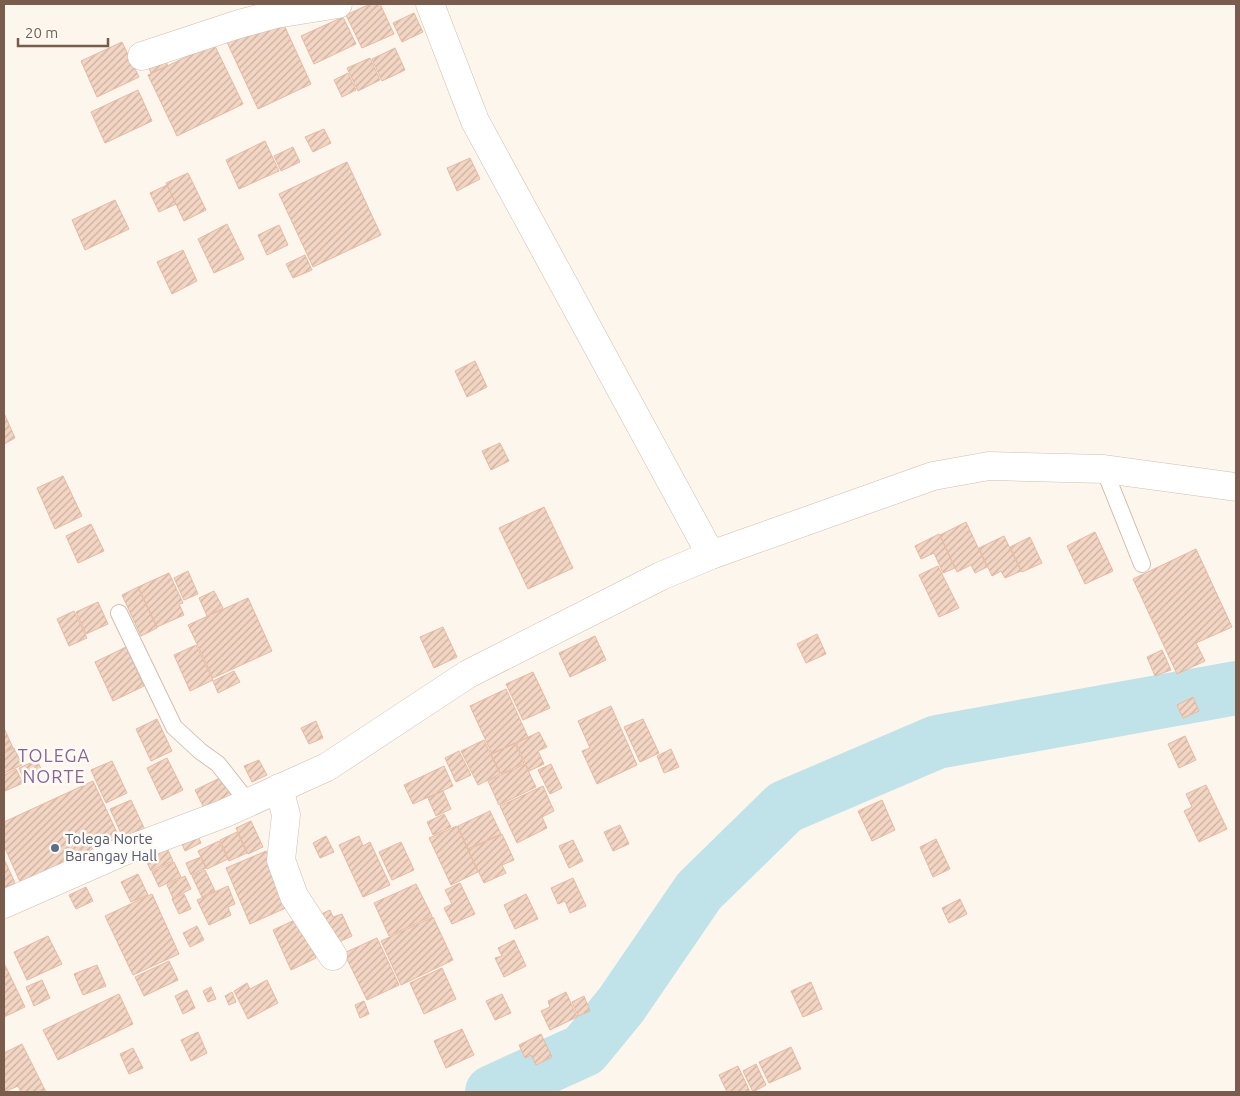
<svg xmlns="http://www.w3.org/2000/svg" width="1240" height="1096" viewBox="0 0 1240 1096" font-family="Ubuntu,sans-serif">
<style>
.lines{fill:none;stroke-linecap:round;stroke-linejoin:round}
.river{stroke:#bfe3e8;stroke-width:54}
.building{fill:url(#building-hatch);stroke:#e6bba3}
.service-casing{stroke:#d1beb0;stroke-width:18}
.minor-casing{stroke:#d1beb0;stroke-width:29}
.tertiary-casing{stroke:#d1beb0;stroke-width:29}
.service{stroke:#fff;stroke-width:16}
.minor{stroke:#fff;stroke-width:28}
.tertiary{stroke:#fff;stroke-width:28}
.service-dot{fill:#5c6f8a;stroke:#fffaf3;stroke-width:2}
.labels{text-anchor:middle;stroke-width:5;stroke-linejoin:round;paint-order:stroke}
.service-label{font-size:15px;fill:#4e5e75;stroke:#fffaf3;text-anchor:start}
.quarter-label{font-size:18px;letter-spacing:1px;fill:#846695;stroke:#fffaf3}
</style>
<defs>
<pattern id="building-hatch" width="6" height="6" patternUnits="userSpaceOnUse" patternTransform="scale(1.25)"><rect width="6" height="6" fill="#f3d5c3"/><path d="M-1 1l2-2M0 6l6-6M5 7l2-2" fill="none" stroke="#cab0a1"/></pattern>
</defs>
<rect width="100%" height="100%" fill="#fdf6ec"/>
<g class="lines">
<path class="river" d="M 492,1092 L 584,1050 L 621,1005 L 699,891 L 785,807 L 937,742 L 1236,688"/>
</g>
<path class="building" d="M 370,4 L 380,4 L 394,34 L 362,48 L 346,15 Z
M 414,13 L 423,32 L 402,42 L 393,23 Z
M 279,14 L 311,84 L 258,109 L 226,40 Z
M 343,17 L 356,44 L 314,64 L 301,36 Z
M 122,42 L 139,77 L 97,97 L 81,61 Z
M 214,44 L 243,104 L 177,136 L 148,75 Z
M 395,48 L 405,70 L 382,81 L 372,59 Z
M 161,52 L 168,66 L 151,73 L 145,59 Z
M 370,58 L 380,80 L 358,91 L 347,68 Z
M 348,73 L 356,90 L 342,97 L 334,80 Z
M 138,90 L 152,121 L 105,143 L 91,112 Z
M 324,129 L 331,143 L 313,152 L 305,137 Z
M 265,141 L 279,171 L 239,189 L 226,160 Z
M 293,147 L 300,162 L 281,171 L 274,156 Z
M 470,158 L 480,179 L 457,191 L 447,168 Z
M 347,162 L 381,235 L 313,267 L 279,194 Z
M 188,173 L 206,210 L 184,221 L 166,183 Z
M 167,185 L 176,204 L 159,212 L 150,193 Z
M 115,200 L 129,229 L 85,250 L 72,220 Z
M 227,224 L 244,259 L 214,273 L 198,239 Z
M 279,225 L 288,245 L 267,255 L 258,235 Z
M 183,250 L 197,281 L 172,294 L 157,262 Z
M 305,255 L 312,270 L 293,278 L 286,264 Z
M 475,361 L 487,387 L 467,397 L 455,371 Z
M 4,413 L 15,438 L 4,444 Z
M 500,443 L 509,461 L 491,470 L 482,451 Z
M 63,476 L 82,516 L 55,529 L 37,488 Z
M 544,507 L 573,568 L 528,589 L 499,528 Z
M 966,522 L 987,567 L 975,573 L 971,565 L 957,572 L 940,535 Z
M 91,524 L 104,551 L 78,563 L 66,536 Z
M 1095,532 L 1113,571 L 1085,584 L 1067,546 Z
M 939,534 L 955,568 L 943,573 L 934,553 L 921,559 L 915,546 Z
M 1004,536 L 1021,571 L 1005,578 L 1001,571 L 992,576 L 979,548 Z
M 1030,537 L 1042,563 L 1022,572 L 1010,547 Z
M 1196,549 L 1232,627 L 1196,643 L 1205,661 L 1177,674 L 1133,579 Z
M 938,566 L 959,608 L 939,617 L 919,575 Z
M 188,571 L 198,594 L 184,600 L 174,578 Z
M 169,573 L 183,603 L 179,604 L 184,615 L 157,627 L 138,587 Z
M 138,587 L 157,628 L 141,636 L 122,595 Z
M 214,591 L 223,608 L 207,616 L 199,598 Z
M 248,598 L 272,651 L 213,678 L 188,625 Z
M 98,602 L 108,624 L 86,634 L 76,612 Z
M 74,611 L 87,638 L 69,646 L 57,619 Z
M 443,627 L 457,657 L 434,668 L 420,637 Z
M 817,634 L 826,654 L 806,663 L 797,644 Z
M 595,636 L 606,660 L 570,677 L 559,653 Z
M 196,645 L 213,680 L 190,691 L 174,655 Z
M 126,647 L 144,686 L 113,701 L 95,662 Z
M 1162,650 L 1171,670 L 1155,676 L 1147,657 Z
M 234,671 L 240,682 L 218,693 L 213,681 Z
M 533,672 L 550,708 L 523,720 L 506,684 Z
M 506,689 L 528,737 L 492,754 L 470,706 Z
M 1193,697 L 1199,711 L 1183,718 L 1177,705 Z
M 611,706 L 637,765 L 597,784 L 582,751 L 590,748 L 578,721 Z
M 157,719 L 172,751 L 151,761 L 136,729 Z
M 643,719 L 659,753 L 640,762 L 624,727 Z
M 316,721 L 323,738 L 309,744 L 301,728 Z
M 4,728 L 13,748 L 4,752 Z
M 539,732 L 547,747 L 538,751 L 544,764 L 529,771 L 516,743 Z
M 1185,736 L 1196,760 L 1179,768 L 1168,744 Z
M 484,740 L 500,774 L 478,785 L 461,751 Z
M 515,743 L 524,763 L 501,774 L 491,754 Z
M 14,748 L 22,765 L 4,773 L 4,753 Z
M 671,749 L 679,767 L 664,773 L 657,756 Z
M 459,751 L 471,775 L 456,782 L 445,758 Z
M 167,758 L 183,790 L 162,800 L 147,768 Z
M 37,760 L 43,773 L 25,782 L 19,768 Z
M 259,760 L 267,775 L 252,782 L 244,766 Z
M 112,761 L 127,793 L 106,803 L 91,770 Z
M 525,764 L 536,787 L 499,805 L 488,781 Z
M 551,764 L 562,788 L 550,794 L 538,770 Z
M 444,766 L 453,786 L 413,804 L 404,785 Z
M 16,769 L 23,783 L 5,791 L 4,788 L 4,775 Z
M 222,777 L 233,799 L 206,812 L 195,790 Z
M 93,781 L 120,839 L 21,884 L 4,846 L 4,822 Z
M 1206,785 L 1227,829 L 1199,842 L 1184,811 L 1192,807 L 1186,794 Z
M 543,786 L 554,811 L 542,817 L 547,828 L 517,843 L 500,806 Z
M 443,791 L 451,809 L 436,816 L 428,798 Z
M 131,800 L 146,832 L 125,842 L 110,809 Z
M 882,800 L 895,830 L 872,841 L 858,811 Z
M 490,811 L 501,834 L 468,849 L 458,826 Z
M 444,814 L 451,827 L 433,835 L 427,822 Z
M 251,821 L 263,847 L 248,854 L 236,828 Z
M 620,825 L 629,844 L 613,851 L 604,832 Z
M 457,826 L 478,872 L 451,885 L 429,838 Z
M 195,830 L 201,843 L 185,851 L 179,837 Z
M 237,832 L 247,853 L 229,861 L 220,840 Z
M 502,834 L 514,860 L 502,865 L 506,873 L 484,883 L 468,850 Z
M 326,836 L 334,852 L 320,858 L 313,843 Z
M 359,836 L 363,846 L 370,842 L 390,885 L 363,897 L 339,845 Z
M 936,839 L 950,869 L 933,877 L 920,847 Z
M 573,840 L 583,861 L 569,868 L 559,846 Z
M 219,841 L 228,859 L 207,869 L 198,851 Z
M 401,842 L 414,870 L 392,880 L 379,852 Z
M 166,846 L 173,861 L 151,871 L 144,856 Z
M 266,851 L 290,906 L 250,924 L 226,868 Z
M 201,857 L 206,868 L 191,875 L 186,863 Z
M 5,861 L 15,883 L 4,888 L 4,862 Z
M 174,862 L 181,877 L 159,887 L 152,872 Z
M 205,870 L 215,891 L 202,897 L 192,876 Z
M 138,874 L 148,895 L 131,902 L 121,882 Z
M 185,876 L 191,889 L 173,898 L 167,885 Z
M 573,878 L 586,906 L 570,913 L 565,901 L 558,904 L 551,888 Z
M 460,883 L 475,914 L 452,924 L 444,908 L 452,904 L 445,890 Z
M 416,884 L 432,916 L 389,936 L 374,903 Z
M 228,886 L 235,904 L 228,907 L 231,915 L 209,925 L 197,900 Z
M 86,887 L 93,901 L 76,909 L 69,895 Z
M 152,894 L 179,954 L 133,975 L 105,916 Z
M 184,894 L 191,909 L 179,914 L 172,899 Z
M 526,894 L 538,919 L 515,929 L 504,905 Z
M 960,899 L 967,914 L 949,923 L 942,908 Z
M 330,910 L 333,917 L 342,914 L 352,936 L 332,945 L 319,915 Z
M 433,917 L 453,960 L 401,985 L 381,941 Z
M 297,919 L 316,958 L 291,970 L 273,930 Z
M 197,926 L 204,940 L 190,947 L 183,933 Z
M 48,936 L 62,964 L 27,980 L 14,952 Z
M 377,938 L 399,985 L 367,1000 L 344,953 Z
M 514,940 L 526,966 L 504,977 L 495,958 L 502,956 L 498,948 Z
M 169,961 L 178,980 L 144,996 L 135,977 Z
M 4,963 L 25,1007 L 4,1017 Z
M 97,965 L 106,986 L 83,995 L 74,974 Z
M 442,968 L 456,999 L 424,1014 L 410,983 Z
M 42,980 L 50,998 L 34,1006 L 26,987 Z
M 267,980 L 278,1003 L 248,1019 L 234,991 L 247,983 L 250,989 Z
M 811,982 L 822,1009 L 803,1017 L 791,991 Z
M 211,987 L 216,999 L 208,1002 L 203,991 Z
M 187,990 L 195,1008 L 183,1014 L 175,996 Z
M 232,992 L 236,1002 L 229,1005 L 225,996 Z
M 566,992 L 577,1017 L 550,1030 L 541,1011 L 550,1007 L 548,1001 Z
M 119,994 L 133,1024 L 58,1060 L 43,1030 Z
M 502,994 L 511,1013 L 495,1020 L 486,1001 Z
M 584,996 L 590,1011 L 578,1016 L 572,1002 Z
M 364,1001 L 369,1014 L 360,1018 L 355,1005 Z
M 462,1029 L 474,1055 L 446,1068 L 434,1041 Z
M 198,1032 L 207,1053 L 191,1061 L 181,1040 Z
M 541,1034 L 552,1057 L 536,1065 L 531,1055 L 525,1058 L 519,1045 Z
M 22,1044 L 46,1092 L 21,1092 L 18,1086 L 4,1092 L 4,1053 Z
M 791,1047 L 801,1069 L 769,1083 L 759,1062 Z
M 133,1048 L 143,1068 L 129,1074 L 120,1054 Z
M 756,1064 L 766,1085 L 753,1092 L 743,1071 Z
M 738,1066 L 750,1092 L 727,1092 L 719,1075 Z"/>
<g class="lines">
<defs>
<path id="service" d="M 1104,469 L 1142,564
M 119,613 L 174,727 L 200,751 L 218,764 L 248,802"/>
<path id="minor" d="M 430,4 L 475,121 L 711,555
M 142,56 L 239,24 L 276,14 L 338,4
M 279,788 L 286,815 L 281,860 L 294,896 L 333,956"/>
<path id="tertiary" d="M 4,904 L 122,852 L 223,814 L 327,767 L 468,674 L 661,576 L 711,555 L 933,476 L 989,466 L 1104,469 L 1236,487"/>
</defs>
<use href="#service" class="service-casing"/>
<use href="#minor" class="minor-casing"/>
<use href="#tertiary" class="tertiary-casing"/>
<use href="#service" class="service"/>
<use href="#minor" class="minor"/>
<use href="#tertiary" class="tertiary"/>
</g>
<circle class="service-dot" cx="55" cy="848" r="5"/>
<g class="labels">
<g class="service-label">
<text x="65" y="844">Tolega Norte<tspan x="65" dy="17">Barangay Hall</tspan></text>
</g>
<g class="quarter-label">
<text x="54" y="762">TOLEGA<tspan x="54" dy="21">NORTE</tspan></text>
</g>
</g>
<rect width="1240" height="1096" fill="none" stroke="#7a5c4d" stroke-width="10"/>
<path d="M18 38v8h90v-8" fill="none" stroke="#7a5c4d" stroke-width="2.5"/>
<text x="25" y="38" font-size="15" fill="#7a5c4d" stroke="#fffaf3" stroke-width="4" paint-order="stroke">20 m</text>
</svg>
